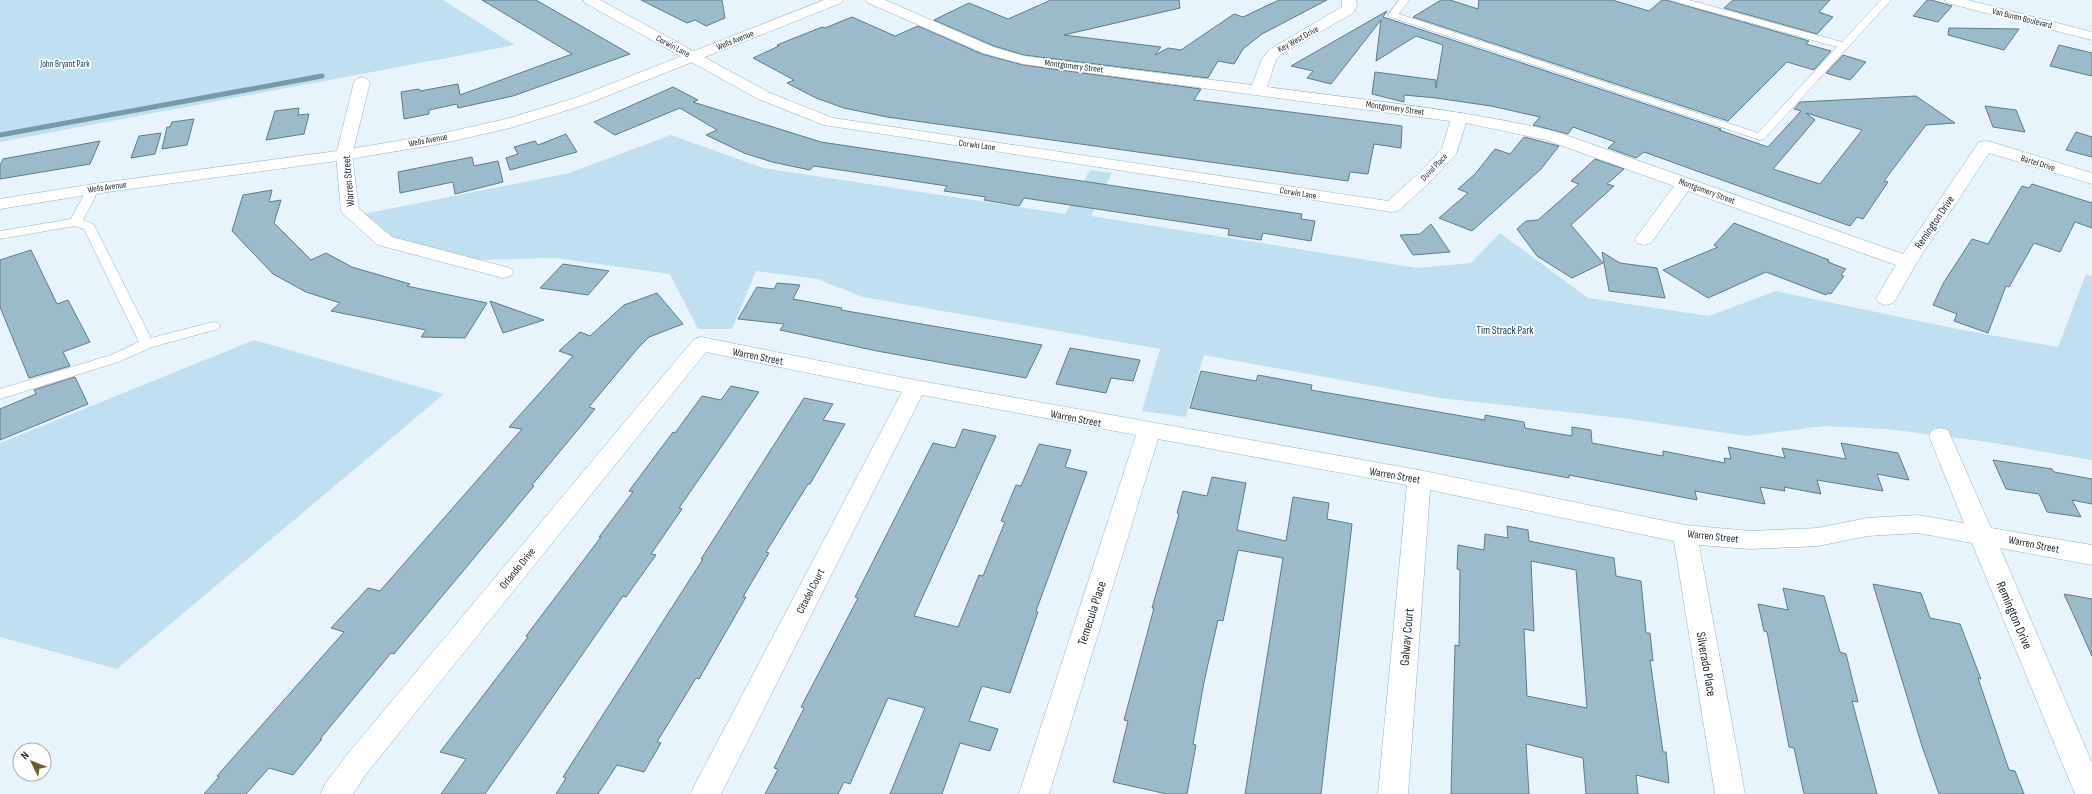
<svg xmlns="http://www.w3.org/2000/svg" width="2092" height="794" viewBox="0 0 2092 794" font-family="'Sofia Sans Condensed',sans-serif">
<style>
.green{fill:#c0e0f1}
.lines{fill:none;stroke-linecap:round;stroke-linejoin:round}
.stream{stroke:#79a;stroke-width:5}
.building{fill:#9bbaca;stroke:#5e7c8b;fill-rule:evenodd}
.lane-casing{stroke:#93b3c3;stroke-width:1}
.street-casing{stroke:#93b3c3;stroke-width:1}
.secondary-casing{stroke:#93b3c3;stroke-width:1}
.primary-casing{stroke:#93b3c3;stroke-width:1}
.lane{fill:#fff;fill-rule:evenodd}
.street{fill:#fff;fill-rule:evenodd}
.secondary{fill:#fff;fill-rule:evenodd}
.primary{fill:#fff;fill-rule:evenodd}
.labels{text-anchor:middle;stroke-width:3.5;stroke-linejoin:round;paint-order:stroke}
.far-street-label{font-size:9px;fill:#232f36;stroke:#fff}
.far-park-label{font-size:9px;fill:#0c3d51;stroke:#fff}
.street-label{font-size:11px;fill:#232f36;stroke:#fff}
.park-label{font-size:11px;fill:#0c3d51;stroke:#fff}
.near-street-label{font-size:13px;fill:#232f36;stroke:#fff}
</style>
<rect width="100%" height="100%" fill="#e7f4fb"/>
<path class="green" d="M 0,0 L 443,0 L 515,45 L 0,142 Z
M 671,135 L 763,168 L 1065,214 L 1090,170 L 1112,173 L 1091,216 L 1417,268 L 1471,263 L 1500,233 L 1588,298 L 1709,316 L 1776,291 L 1962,330 L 2058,347 L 2086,274 L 2092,276 L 2092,460 L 1981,441 L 1887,429 L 1824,426 L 1747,436 L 1629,419 L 1440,398 L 1204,355 L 1186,417 L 1142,411 L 1160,349 L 863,297 L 817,279 L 756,271 L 732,329 L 698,329 L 670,274 L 555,258 L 481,260 L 417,248 L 398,243 L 353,216 L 569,173 Z
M 254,340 L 444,394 L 117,669 L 0,637 L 0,443 Z"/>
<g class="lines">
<path class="stream" d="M 0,135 L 322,76"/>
</g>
<path class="building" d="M 482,0 L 536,0 L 630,54 L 513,96 L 458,108 L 457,104 L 429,110 L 429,114 L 404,119 L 401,92 L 419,89 L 420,91 L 458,84 L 460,95 L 572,54 Z
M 641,0 L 722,0 L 725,18 L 706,26 L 695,20 L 687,23 Z
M 1051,0 L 1179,0 L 1180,8 L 1064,35 L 1161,47 L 1155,55 L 1168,48 L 1181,50 L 1234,14 L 1243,17 L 1279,0 L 1327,0 L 1262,34 L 1243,49 L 1234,64 L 1218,61 L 1208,78 L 1024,55 L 994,46 L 934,20 L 969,3 L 1008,19 Z
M 1441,0 L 1450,0 L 1478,9 L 1479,0 L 1612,0 L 1649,11 L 1662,0 L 1666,0 L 1809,41 L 1806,44 L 1831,51 L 1814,70 L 1787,62 L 1728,121 L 1413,17 Z
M 1733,0 L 1830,0 L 1819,12 L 1833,17 L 1817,34 L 1724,8 Z
M 1927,0 L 1931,0 L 1952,6 L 1938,22 L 1913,16 Z
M 1387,11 L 1383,17 L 1721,129 L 1719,130 L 1768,147 L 1801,111 L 1794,109 L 1800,102 L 1916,96 L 1955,123 L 1926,125 L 1884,181 L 1888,182 L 1863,219 L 1857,217 L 1850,226 L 1644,152 L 1636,158 L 1608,148 L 1615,142 L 1573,127 L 1568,134 L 1533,125 L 1540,117 L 1491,106 L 1436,98 L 1404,95 L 1404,102 L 1372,94 L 1375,72 L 1436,80 L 1436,88 L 1443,45 L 1416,36 L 1376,61 L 1381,20 L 1331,84 L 1307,78 L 1313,71 L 1291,66 ZM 1806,113 L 1862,130 L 1820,184 L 1773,169 L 1815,120 Z
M 852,17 L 895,36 L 918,26 L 982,54 L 1023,65 L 1201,89 L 1194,100 L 1402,126 L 1401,148 L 1374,144 L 1368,174 L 1350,172 L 1348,181 L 1152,154 L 887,117 L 844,108 L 816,98 L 787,83 L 794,80 L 753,58 L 779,46 L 777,45 L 822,27 L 825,28 Z
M 1949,28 L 2019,29 L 2004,50 L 1948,35 Z
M 2059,45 L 2092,53 L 2092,76 L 2050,66 Z
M 1843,55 L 1866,62 L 1850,80 L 1826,73 Z
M 673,87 L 698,100 L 693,102 L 821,142 L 1302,214 L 1301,219 L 1315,221 L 1311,241 L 1263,233 L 1261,240 L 1228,235 L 1229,229 L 1024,198 L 1019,206 L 984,200 L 986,197 L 944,191 L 947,186 L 814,166 L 810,170 L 772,162 L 744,153 L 706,135 L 717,130 L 680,108 L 615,135 L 594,122 Z
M 1985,106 L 2016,110 L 2025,132 L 1993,127 Z
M 299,108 L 298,115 L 309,114 L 304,134 L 266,140 L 275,111 Z
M 194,119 L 187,145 L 162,149 L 167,127 L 170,127 L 172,122 Z
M 2076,132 L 2092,137 L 2092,157 L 2066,150 Z
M 161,133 L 155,154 L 131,158 L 139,136 Z
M 566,134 L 577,152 L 510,170 L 506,158 L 518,154 L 514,147 L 535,141 L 538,145 Z
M 1524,137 L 1559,146 L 1541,169 L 1472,231 L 1439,218 L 1468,193 L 1458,189 L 1475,174 L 1495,149 L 1510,154 Z
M 100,141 L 90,164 L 0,179 L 0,165 L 3,159 Z
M 472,157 L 474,166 L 498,161 L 503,182 L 455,194 L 453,182 L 400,193 L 398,172 Z
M 1595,159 L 1624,169 L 1607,184 L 1614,186 L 1571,225 L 1603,263 L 1572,278 L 1537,256 L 1517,229 L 1526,221 L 1538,220 L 1579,184 L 1571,181 Z
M 2032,184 L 2092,203 L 2092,228 L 2075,222 L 2060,252 L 2034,243 L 2009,287 L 2006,286 L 1988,333 L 1954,321 L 1957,314 L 1933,305 L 1944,282 L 1972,239 L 1988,244 L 2022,186 L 2029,188 Z
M 272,190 L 269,202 L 281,200 L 274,223 L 311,260 L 326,253 L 352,267 L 410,284 L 407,286 L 487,303 L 465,338 L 421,337 L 426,330 L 331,311 L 340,303 L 306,292 L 273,274 L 232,231 L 243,195 Z
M 1734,223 L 1829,260 L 1828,262 L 1846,269 L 1841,275 L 1844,276 L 1831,294 L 1828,293 L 1826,295 L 1766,272 L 1708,298 L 1663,270 L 1718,247 L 1714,245 Z
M 1431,224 L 1450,252 L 1413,255 L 1400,235 L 1420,234 Z
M 31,250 L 57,304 L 68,300 L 90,342 L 63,352 L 70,366 L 29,378 L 0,307 L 0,260 Z
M 1602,252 L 1620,263 L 1657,268 L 1665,298 L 1609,291 Z
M 563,264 L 609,271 L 588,295 L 540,288 Z
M 777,283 L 800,285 L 793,299 L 842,308 L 841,310 L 1042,345 L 1026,378 L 877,351 L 780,330 L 784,324 L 738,319 L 757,287 L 774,289 Z
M 657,293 L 683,324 L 649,337 L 638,348 L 589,407 L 595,409 L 532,485 L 534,486 L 394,654 L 391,653 L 320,739 L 322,739 L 293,775 L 269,768 L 246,794 L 204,794 L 219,777 L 217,776 L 344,632 L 331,628 L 368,588 L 380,591 L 522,429 L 509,427 L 573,356 L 559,351 L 580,332 L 590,336 L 624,305 Z
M 490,301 L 544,320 L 503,333 Z
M 1070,348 L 1140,360 L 1133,381 L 1111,378 L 1106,393 L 1056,384 Z
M 1201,371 L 1256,381 L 1258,375 L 1312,385 L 1311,390 L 1485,420 L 1485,415 L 1524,422 L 1525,428 L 1572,436 L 1572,427 L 1591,430 L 1592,443 L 1663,456 L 1663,451 L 1725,463 L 1724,458 L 1731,459 L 1728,447 L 1785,458 L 1782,448 L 1846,459 L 1841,443 L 1898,453 L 1909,480 L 1877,474 L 1883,491 L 1817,480 L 1821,494 L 1784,487 L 1785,491 L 1760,487 L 1765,504 L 1695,491 L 1697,500 L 1569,475 L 1569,478 L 1190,408 Z
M 75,377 L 88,404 L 0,440 L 0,409 L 36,394 L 34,390 Z
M 731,386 L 759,392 L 679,508 L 682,509 L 651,554 L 656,555 L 626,597 L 623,596 L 485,794 L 441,794 L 466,759 L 440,752 L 528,637 L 526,636 L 601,537 L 599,537 L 633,492 L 629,491 L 673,432 L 675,433 L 702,396 L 721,400 Z
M 804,398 L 833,404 L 823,420 L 845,424 L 810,484 L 808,484 L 766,552 L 769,553 L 743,597 L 746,597 L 699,679 L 696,678 L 657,742 L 661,743 L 644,772 L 617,765 L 598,794 L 556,794 L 566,778 L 563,777 L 703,559 L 701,559 Z
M 963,429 L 996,436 L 914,616 L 958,627 L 979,575 L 983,576 L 1005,522 L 1001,521 L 1016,485 L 1021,486 L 1039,444 L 1071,450 L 1065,467 L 1087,472 L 1036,611 L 1038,612 L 1010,693 L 982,686 L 969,721 L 998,729 L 990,751 L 960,743 L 942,794 L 890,794 L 925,708 L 888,698 L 850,784 L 844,782 L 838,794 L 765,794 L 778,769 L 774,768 L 804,708 L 801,707 L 858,598 L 855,597 L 933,443 L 955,448 Z
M 1993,460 L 2052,469 L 2054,472 L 2092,479 L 2092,504 L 2072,500 L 2081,517 L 2047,512 L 2039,494 L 2006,489 Z
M 1212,477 L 1246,483 L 1237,530 L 1286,541 L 1293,497 L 1329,503 L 1327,519 L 1352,524 L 1321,794 L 1245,794 L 1283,558 L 1238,550 L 1223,621 L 1218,620 L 1204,682 L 1193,744 L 1196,745 L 1187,794 L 1167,794 L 1113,782 L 1128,721 L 1124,720 L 1154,608 L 1152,608 L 1179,514 L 1177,513 L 1183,491 L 1207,496 Z
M 1507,526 L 1528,530 L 1529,541 L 1614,558 L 1616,576 L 1641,581 L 1646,633 L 1650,633 L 1653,661 L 1650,660 L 1663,752 L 1666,752 L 1669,783 L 1636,775 L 1638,794 L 1586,794 L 1583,758 L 1526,744 L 1529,794 L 1451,794 L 1455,645 L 1459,646 L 1460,570 L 1457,569 L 1458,545 L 1484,550 L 1485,534 L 1508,538 ZM 1531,561 L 1576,570 L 1587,708 L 1527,696 L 1524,629 L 1534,631 Z
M 1873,584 L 1921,593 L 1930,618 L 1960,624 L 1981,679 L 1978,678 L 2009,770 L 2015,771 L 2024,794 L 1939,794 L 1922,746 Z
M 1783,588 L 1824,596 L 1840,652 L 1846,654 L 1858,702 L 1852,701 L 1877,794 L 1804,794 L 1794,748 L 1789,747 L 1767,632 L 1764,631 L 1758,604 L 1788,610 Z
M 2064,594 L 2092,599 L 2092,656 L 2075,618 Z"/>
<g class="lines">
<defs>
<path id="lane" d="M 1399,0 L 1409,0 L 1399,14 L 1758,133 L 1837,47 L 1676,2 L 1674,0 L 1689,0 L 1842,42 L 1881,0 L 1891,0 L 1764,139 L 1760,140 L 1390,17 L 1388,15 Z
M 93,185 L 99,189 L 83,220 L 93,224 L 95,227 L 151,338 L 213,322 L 218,323 L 220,326 L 218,329 L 152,347 L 121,361 L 0,399 L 0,389 L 111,355 L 139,342 L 84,229 L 75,226 L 0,239 L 0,231 L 71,219 L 87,189 Z"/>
<path id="street" d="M 583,0 L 600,0 L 770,93 L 833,118 L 1388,201 L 1418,174 L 1442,149 L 1450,121 L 1023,64 L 983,53 L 868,3 L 866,0 L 885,0 L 993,47 L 1024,56 L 1252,85 L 1262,59 L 1270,49 L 1342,7 L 1342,0 L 1356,0 L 1357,6 L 1353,13 L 1280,55 L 1276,60 L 1267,87 C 1364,100 1462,109 1557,132 L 1903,254 L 1979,142 L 1985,141 L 1991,142 L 2092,173 L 2092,184 L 1989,153 L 1917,262 L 1896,299 L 1893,303 L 1886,305 L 1879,303 L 1876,299 L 1896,265 L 1688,191 L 1651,243 L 1644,245 L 1637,243 L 1635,239 L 1674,186 L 1546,140 L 1466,123 L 1456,154 L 1430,182 L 1398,211 L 1392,212 L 824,125 L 758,99 L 585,3 Z
M 362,77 L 367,79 L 370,82 L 352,155 L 359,209 L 392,237 L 510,268 L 513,272 L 510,276 L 503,278 L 378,245 L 344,215 L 341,211 L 336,155 L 354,82 L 357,79 Z
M 701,337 L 915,380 L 1419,470 L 1685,525 L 1750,531 L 1818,528 L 1867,518 L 1918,515 L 1964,523 L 1929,436 L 1932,430 L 1940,428 L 1948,430 L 1991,528 L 2092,545 L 2092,565 L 2000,548 L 2092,763 L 2092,794 L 2075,794 L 1972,543 L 1918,533 L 1867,536 L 1818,546 L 1750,549 L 1699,545 L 1745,794 L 1715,794 L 1674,541 L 1430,490 L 1408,794 L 1378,794 L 1407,485 L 1158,439 L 1049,794 L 1019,794 L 1136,435 L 922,395 L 721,794 L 690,794 L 902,392 L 706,352 L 366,774 L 353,794 L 321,794 L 325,784 L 346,756 L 694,339 Z"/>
<path id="secondary" d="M 824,0 L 843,0 L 841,3 L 587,104 L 510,128 L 439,144 L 344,160 L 93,194 L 0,209 L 0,199 L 93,184 L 344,150 L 439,134 L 506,119 L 575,98 Z"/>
<path id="primary" d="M 1945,0 L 1968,0 L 2092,32 L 2092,40 L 1947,3 Z"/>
</defs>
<use href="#lane" class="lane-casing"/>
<use href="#street" class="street-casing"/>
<use href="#secondary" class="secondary-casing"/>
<use href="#primary" class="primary-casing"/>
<use href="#lane" class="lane"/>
<use href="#street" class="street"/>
<use href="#secondary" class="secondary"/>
<use href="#primary" class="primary"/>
</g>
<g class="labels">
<g class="far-street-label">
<text transform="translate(2022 18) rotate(14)" y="3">Van Buren Boulevard</text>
<text transform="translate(1298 39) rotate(-29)" y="3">Key West Drive</text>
<text transform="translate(735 40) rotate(-22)" y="3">Wells Avenue</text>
<text transform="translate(673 46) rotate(28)" y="3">Corwin Lane</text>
<text transform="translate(1074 66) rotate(7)" y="3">Montgomery Street</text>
<text transform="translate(1395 108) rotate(8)" y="3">Montgomery Street</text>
<text transform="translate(428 140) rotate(-11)" y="3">Wells Avenue</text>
<text transform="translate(977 145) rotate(8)" y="3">Corwin Lane</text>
<text transform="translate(2038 163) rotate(17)" y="3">Bartel Drive</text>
<text transform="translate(1434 167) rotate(-46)" y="3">Duval Place</text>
<text transform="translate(107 187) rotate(-8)" y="3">Wells Avenue</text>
<text transform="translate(1707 191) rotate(20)" y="3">Montgomery Street</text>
<text transform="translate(1298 193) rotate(9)" y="3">Corwin Lane</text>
</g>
<g class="far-park-label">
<text x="65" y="67">John Bryant Park</text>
</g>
<g class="street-label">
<text transform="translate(348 181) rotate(-95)" y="4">Warren Street</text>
<text transform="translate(1934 222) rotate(-56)" y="4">Remington Drive</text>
<text transform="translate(758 356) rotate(11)" y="4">Warren Street</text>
<text transform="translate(1076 418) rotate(11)" y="4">Warren Street</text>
<text transform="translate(1395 475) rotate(10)" y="4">Warren Street</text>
<text transform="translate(1713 536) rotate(6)" y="4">Warren Street</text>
<text transform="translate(2034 544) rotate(11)" y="4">Warren Street</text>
<text transform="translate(517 568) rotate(-51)" y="4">Orlando Drive</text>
<text transform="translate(810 591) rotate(-63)" y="4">Citadel Court</text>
</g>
<g class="park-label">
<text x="1505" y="334">Tim Strack Park</text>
</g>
<g class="near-street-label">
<text transform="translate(1091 613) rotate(-72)" y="5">Temecula Place</text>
<text transform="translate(2015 615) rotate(67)" y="5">Remington Drive</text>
<text transform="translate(1406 637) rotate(-85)" y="5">Galway Court</text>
<text transform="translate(1707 664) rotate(80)" y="5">Silverado Place</text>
</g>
</g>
<g transform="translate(32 762) rotate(313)"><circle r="19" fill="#ffffff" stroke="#a7acaf"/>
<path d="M0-3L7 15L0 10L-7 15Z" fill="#6b602d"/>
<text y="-6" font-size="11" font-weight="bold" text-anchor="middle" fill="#232f36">N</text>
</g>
</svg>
